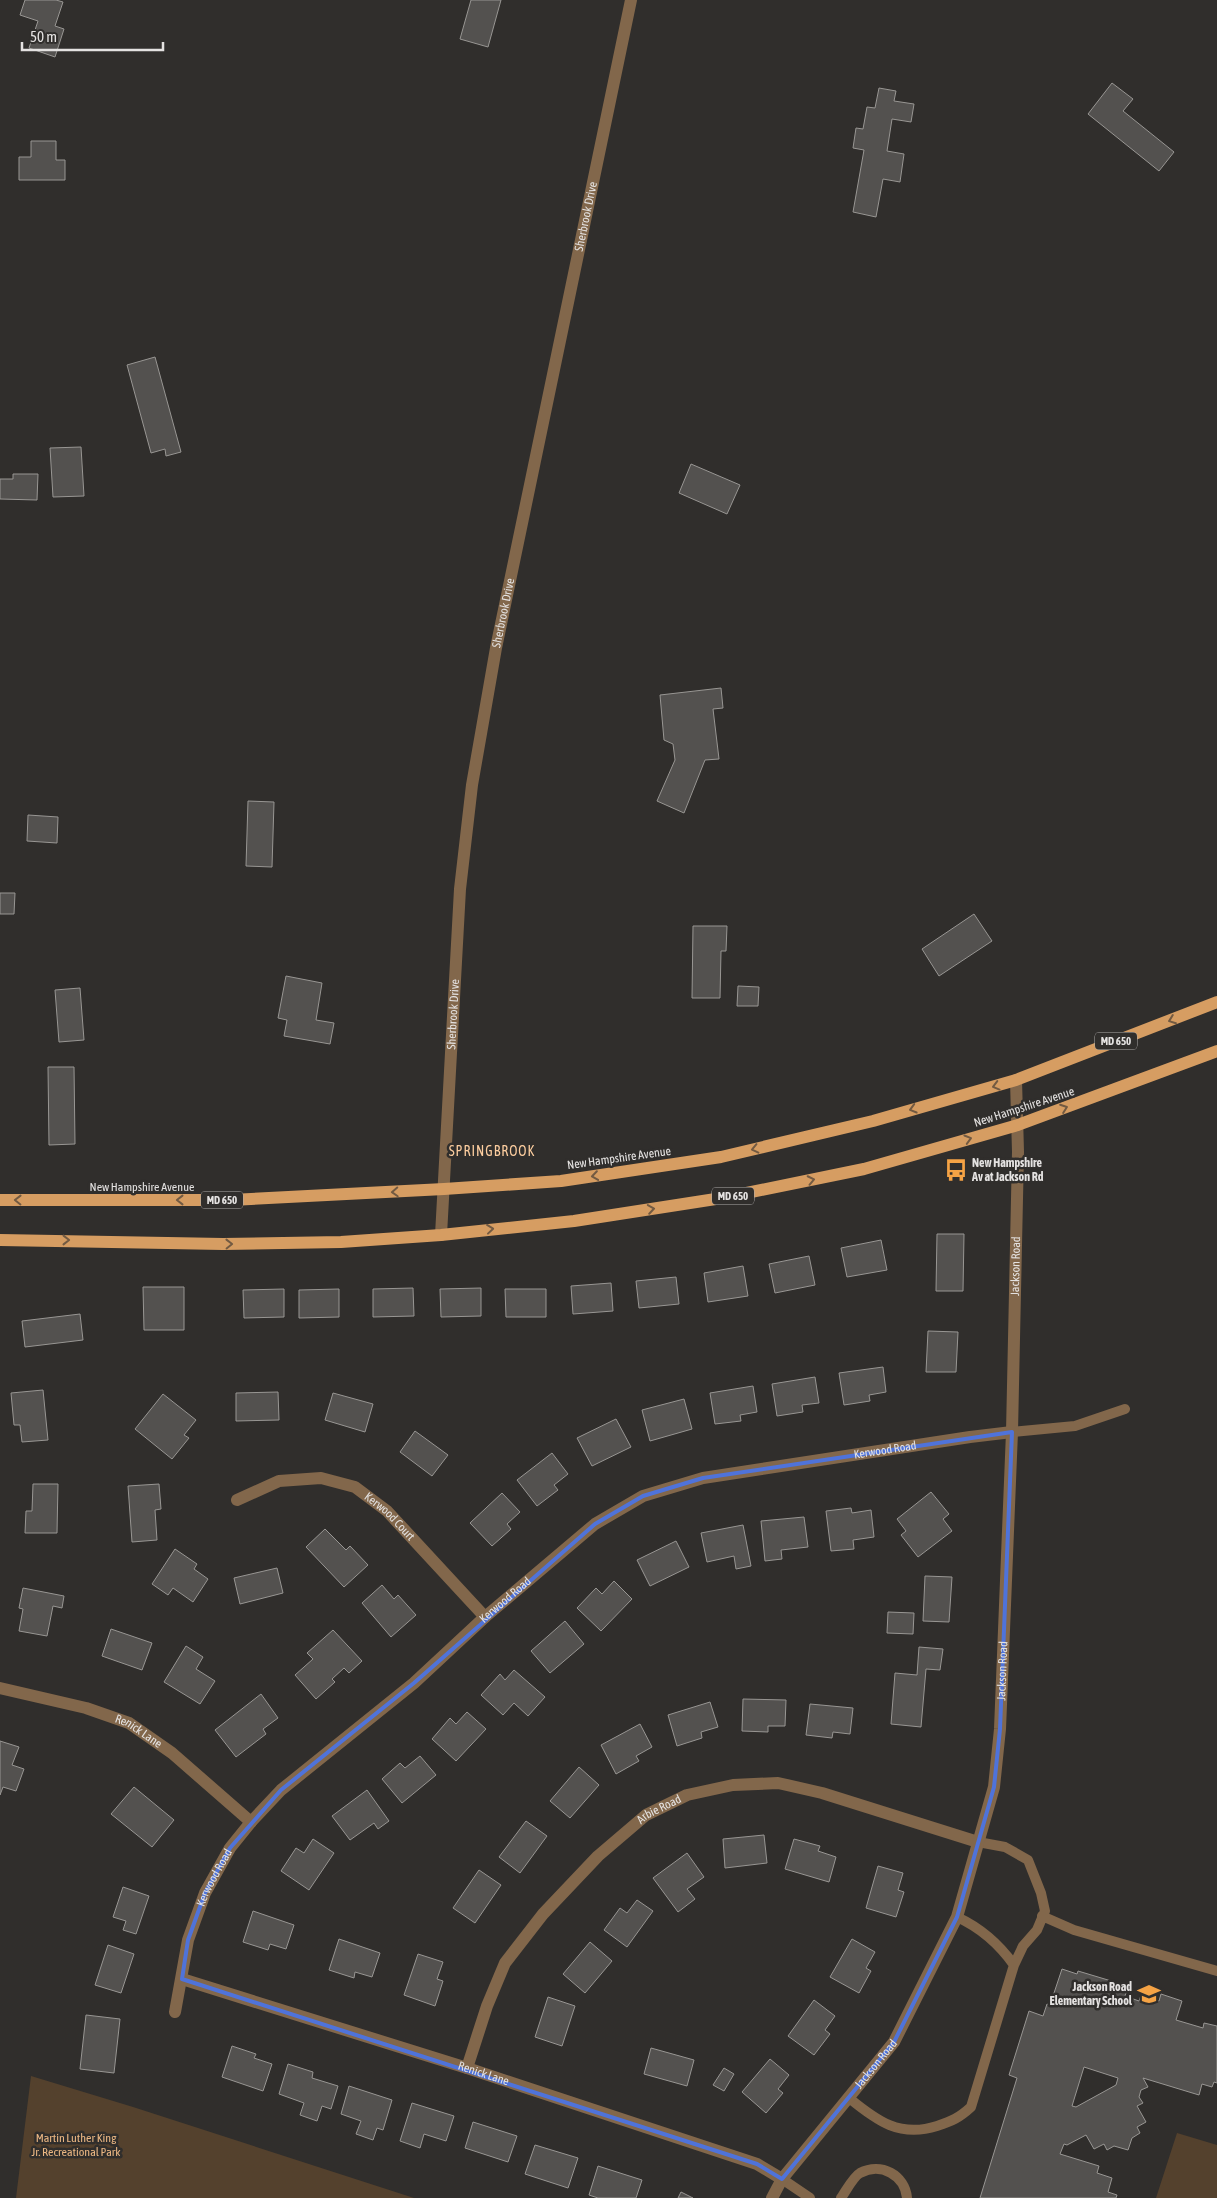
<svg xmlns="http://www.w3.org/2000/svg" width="1217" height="2198" viewBox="0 0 1217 2198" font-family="'Asap Condensed',sans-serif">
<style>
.green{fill:#54412d}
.building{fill:#53514f;stroke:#989693;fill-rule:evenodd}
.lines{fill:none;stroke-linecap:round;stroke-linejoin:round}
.lane{stroke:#82674b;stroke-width:10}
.street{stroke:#82674b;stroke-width:12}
.primary{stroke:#d69d62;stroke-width:12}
.oneway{stroke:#725a42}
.marked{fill:none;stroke:#4f73da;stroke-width:4;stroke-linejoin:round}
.labels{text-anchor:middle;stroke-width:5;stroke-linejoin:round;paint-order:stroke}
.shield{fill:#302e2c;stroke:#aeacab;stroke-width:1}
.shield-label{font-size:11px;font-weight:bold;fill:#e4e2e1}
.street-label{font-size:12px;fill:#e4e2e1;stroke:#302e2c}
.poi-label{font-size:12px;font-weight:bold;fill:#e4e2e1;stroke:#302e2c;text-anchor:start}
.park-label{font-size:12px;fill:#ebb783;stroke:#302e2c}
.neighbourhood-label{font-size:14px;letter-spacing:1px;fill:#fccd9f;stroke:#302e2c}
</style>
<rect width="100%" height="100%" fill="#302e2c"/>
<path class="green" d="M 31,2076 L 133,2107 L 414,2198 L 16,2198 Z
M 1177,2133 L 1217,2145 L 1217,2198 L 1156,2198 Z"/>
<path class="building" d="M 25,0 L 56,0 L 63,2 L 55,26 L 64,29 L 55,57 L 29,48 L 38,21 L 20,15 Z
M 471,0 L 501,0 L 488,47 L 460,39 Z
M 1112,83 L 1133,99 L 1123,111 L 1174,152 L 1159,171 L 1088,114 Z
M 879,88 L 896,91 L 894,101 L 914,104 L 911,122 L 892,119 L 887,151 L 904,154 L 900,182 L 883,179 L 876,217 L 853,212 L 864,150 L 853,148 L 856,128 L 863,129 L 867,107 L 875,108 Z
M 31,141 L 56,141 L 56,160 L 65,160 L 65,180 L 19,180 L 19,157 L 31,157 Z
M 155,357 L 181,452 L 166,456 L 165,449 L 151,453 L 127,365 Z
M 81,447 L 84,496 L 53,497 L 50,448 Z
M 691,464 L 740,485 L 727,514 L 679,493 Z
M 13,474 L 38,474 L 37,500 L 0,499 L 0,479 L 13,479 Z
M 721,688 L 723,708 L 713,709 L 719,759 L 705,760 L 684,813 L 657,801 L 675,760 L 673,744 L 664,740 L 660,695 Z
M 248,801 L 274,802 L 272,867 L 246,866 Z
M 28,815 L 58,817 L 57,843 L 27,841 Z
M 0,893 L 15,893 L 14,914 L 0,914 Z
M 974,914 L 992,941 L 939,976 L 922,949 Z
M 693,926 L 727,926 L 726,951 L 721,951 L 720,998 L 692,998 Z
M 286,976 L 322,983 L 316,1020 L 334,1023 L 330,1044 L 284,1036 L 287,1020 L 278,1018 Z
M 738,986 L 759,987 L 758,1006 L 737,1006 Z
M 80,988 L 84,1040 L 59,1042 L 55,990 Z
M 48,1067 L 74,1067 L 75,1144 L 49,1145 Z
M 937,1234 L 964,1234 L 963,1291 L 936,1291 Z
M 881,1240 L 887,1270 L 847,1277 L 841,1248 Z
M 809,1256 L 815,1285 L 775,1293 L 769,1264 Z
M 743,1266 L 748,1296 L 708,1302 L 704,1273 Z
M 676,1277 L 679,1304 L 639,1308 L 636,1281 Z
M 611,1283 L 613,1311 L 573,1314 L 571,1286 Z
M 143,1287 L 184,1287 L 184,1330 L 144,1330 Z
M 413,1288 L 414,1316 L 373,1317 L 373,1289 Z
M 481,1288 L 481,1316 L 441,1317 L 440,1289 Z
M 284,1289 L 284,1317 L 244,1318 L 243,1290 Z
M 339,1289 L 339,1317 L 299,1318 L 299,1290 Z
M 505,1289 L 546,1289 L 546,1317 L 506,1317 Z
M 80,1314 L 83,1340 L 25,1347 L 22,1321 Z
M 928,1331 L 958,1332 L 956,1372 L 926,1372 Z
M 883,1367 L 886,1392 L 869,1395 L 870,1401 L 844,1405 L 839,1373 Z
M 815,1377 L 819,1403 L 802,1405 L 803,1412 L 777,1416 L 772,1384 Z
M 753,1386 L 757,1412 L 740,1415 L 741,1421 L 715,1424 L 710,1393 Z
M 43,1390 L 48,1440 L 22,1442 L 20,1425 L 14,1425 L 11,1393 Z
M 278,1392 L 279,1420 L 236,1421 L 236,1393 Z
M 333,1393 L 373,1404 L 365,1432 L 325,1420 Z
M 163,1394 L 196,1420 L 184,1435 L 189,1438 L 172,1459 L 135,1429 Z
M 684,1399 L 692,1429 L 650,1441 L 642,1410 Z
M 616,1419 L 631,1447 L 592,1466 L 577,1438 Z
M 415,1431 L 448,1455 L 432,1476 L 400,1452 Z
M 552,1453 L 568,1474 L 554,1485 L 558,1490 L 537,1506 L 517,1480 Z
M 33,1484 L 58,1484 L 57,1533 L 25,1533 L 26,1511 L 32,1511 Z
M 159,1484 L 161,1509 L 155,1510 L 157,1540 L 132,1542 L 128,1486 Z
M 931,1492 L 949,1514 L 943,1519 L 952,1531 L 918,1557 L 901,1535 L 906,1531 L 897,1519 Z
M 502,1493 L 520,1512 L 507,1524 L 511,1529 L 492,1546 L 470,1523 Z
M 851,1508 L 852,1513 L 871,1510 L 874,1537 L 853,1540 L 854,1549 L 831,1551 L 826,1511 Z
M 804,1517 L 808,1547 L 781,1550 L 782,1559 L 765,1561 L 761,1521 Z
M 743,1525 L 751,1566 L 736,1569 L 734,1556 L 707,1562 L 701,1533 Z
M 325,1529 L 346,1550 L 350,1546 L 368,1565 L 344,1587 L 306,1547 Z
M 676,1541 L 689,1567 L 650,1586 L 637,1560 Z
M 175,1549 L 197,1564 L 194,1569 L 208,1579 L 193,1602 L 173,1588 L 168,1595 L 152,1584 Z
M 277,1568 L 283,1593 L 240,1604 L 234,1578 Z
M 925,1576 L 952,1577 L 949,1622 L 923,1621 Z
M 614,1581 L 632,1599 L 601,1631 L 577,1608 L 596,1588 L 602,1594 Z
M 382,1585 L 394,1599 L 398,1595 L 416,1615 L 391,1637 L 362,1603 Z
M 23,1588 L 64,1596 L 62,1608 L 53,1606 L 47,1636 L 19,1631 L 23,1609 L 19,1608 Z
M 888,1612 L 914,1613 L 913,1634 L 887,1633 Z
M 565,1621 L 584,1644 L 550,1673 L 531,1651 Z
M 111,1629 L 152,1643 L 142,1670 L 102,1656 Z
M 333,1630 L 362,1661 L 349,1673 L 344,1668 L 332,1679 L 335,1682 L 316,1699 L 295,1675 L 313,1659 L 307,1653 Z
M 186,1646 L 203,1657 L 196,1669 L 215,1681 L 200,1704 L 164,1682 Z
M 919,1647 L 943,1649 L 940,1670 L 926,1669 L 921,1727 L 891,1724 L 895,1673 L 917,1675 Z
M 514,1670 L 545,1697 L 528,1716 L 514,1703 L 503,1715 L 481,1695 L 500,1674 L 505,1680 Z
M 261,1694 L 278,1718 L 263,1729 L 266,1734 L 236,1757 L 215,1730 Z
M 743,1699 L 786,1700 L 785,1726 L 768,1726 L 768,1732 L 742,1731 Z
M 710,1702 L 718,1727 L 701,1732 L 702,1738 L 677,1746 L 668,1715 Z
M 810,1704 L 853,1708 L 850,1734 L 833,1732 L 832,1738 L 806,1735 Z
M 467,1712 L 486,1729 L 456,1761 L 432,1739 L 450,1718 L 456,1724 Z
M 640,1724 L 652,1747 L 636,1756 L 639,1761 L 616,1774 L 601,1745 Z
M 0,1741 L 19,1747 L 12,1765 L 24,1769 L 16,1791 L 3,1787 L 0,1795 Z
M 420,1756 L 436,1775 L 402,1803 L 382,1779 L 400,1763 L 405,1768 Z
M 579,1767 L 599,1785 L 570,1818 L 550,1801 Z
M 134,1787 L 174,1820 L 152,1847 L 111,1814 Z
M 367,1790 L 389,1821 L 378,1829 L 374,1823 L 350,1840 L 332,1816 Z
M 526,1821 L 547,1836 L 520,1873 L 499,1857 Z
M 764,1835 L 767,1863 L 725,1868 L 723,1839 Z
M 313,1839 L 334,1853 L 309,1890 L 281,1871 L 296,1848 L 304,1853 Z
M 794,1839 L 820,1846 L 818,1851 L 836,1857 L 829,1882 L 785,1869 Z
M 687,1853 L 704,1877 L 687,1889 L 695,1899 L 678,1912 L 653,1878 Z
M 878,1866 L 903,1873 L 898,1890 L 904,1892 L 896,1917 L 866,1908 Z
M 479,1870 L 501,1885 L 475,1923 L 453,1908 Z
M 123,1887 L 149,1896 L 136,1934 L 123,1930 L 126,1921 L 113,1917 Z
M 637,1900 L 653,1911 L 627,1947 L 604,1930 L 620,1908 L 627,1913 Z
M 253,1911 L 294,1925 L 286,1949 L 270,1944 L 268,1950 L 243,1942 Z
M 339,1939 L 380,1953 L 372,1977 L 355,1972 L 354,1978 L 329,1970 Z
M 852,1939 L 875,1952 L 866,1968 L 871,1971 L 859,1993 L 830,1977 Z
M 590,1942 L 612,1961 L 585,1993 L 563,1974 Z
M 108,1945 L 134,1954 L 121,1993 L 95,1985 Z
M 418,1954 L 443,1962 L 437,1979 L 443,1981 L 435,2006 L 404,1995 Z
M 1062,1969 L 1077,1974 L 1078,1971 L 1128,1986 L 1125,1996 L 1139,2001 L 1141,1995 L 1159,2001 L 1161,1994 L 1182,2001 L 1176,2020 L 1203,2028 L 1204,2023 L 1217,2026 L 1217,2083 L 1214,2082 L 1212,2087 L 1202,2084 L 1199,2095 L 1143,2078 L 1148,2087 L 1141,2090 L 1139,2097 L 1143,2103 L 1137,2106 L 1146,2122 L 1137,2127 L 1140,2133 L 1132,2138 L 1128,2150 L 1114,2146 L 1107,2150 L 1104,2144 L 1094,2149 L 1086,2135 L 1067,2145 L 1064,2144 L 1060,2154 L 1099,2166 L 1097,2173 L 1112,2178 L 1108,2192 L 1117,2195 L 1116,2198 L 980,2198 L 1017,2078 L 1009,2075 L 1029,2011 L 1043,2016 L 1047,2004 L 1050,2005 ZM 1084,2067 L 1118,2078 L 1116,2085 L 1076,2107 L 1072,2106 Z
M 548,1997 L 575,2006 L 562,2046 L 535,2037 Z
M 814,2000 L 835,2016 L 825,2030 L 830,2034 L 814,2055 L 788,2036 Z
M 86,2015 L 120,2019 L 114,2073 L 80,2069 Z
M 232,2046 L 256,2054 L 254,2058 L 272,2064 L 263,2091 L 222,2077 Z
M 651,2048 L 694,2060 L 687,2086 L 644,2074 Z
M 770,2059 L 789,2075 L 778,2089 L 783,2093 L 766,2113 L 742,2092 Z
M 288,2064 L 313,2072 L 312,2078 L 338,2086 L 331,2109 L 322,2106 L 317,2121 L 300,2115 L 304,2103 L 279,2094 Z
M 724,2068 L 734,2074 L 724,2091 L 713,2085 Z
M 349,2086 L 392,2100 L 383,2130 L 377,2128 L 373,2140 L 356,2134 L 361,2121 L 341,2114 Z
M 412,2103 L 454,2116 L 446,2141 L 424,2134 L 420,2148 L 400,2141 Z
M 473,2122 L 517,2136 L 508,2162 L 465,2148 Z
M 535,2145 L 578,2158 L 568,2188 L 525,2174 Z
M 598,2166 L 642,2180 L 636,2198 L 598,2198 L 589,2195 Z
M 681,2192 L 693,2198 L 678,2198 Z"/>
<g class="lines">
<path class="lane" d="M 1012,1432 L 1075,1426 L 1125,1409
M 1042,1916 L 1074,1930 L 1217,1971
M 957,1917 C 981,1928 999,1944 1014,1965
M 849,2098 C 877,2121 900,2138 937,2126 C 952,2121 959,2118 971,2107 L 1014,1965 L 1023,1946 L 1037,1930 L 1045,1911 L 1041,1893 L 1028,1860 L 1005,1847 L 978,1842
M 782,2179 L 810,2198
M 841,2198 C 846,2191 853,2177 860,2173 C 881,2162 905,2175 907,2198"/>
<g class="street">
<path id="s1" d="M 441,1235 L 460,889 L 472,785 L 496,648 L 631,0"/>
<path id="s2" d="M 237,1500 L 279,1481 L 321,1478 L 355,1487 L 387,1511 L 485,1617"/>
<path id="s3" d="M 0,1688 L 86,1708 L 129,1723 L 172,1753 L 251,1822"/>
<path id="s4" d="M 182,1979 L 467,2068 L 757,2164 L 782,2179"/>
<path id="s5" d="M 175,2012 L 188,1940 L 205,1893 L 230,1848 L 251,1822 L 281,1790 L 414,1683 L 485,1617 L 595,1524 L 643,1496 L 703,1478 L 970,1437 L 1012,1432"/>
<path id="s6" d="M 467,2068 L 487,2006 L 505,1963 L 543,1914 L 598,1856 L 646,1815 L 687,1795 L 733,1785 L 778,1783 L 822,1793 L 978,1842"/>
<path id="s7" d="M 772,2198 L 782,2179 L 894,2042 L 957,1917 L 994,1787 L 1000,1729 L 1012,1432 L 1018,1152 L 1016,1080"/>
</g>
<path class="primary" d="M 0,1200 L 231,1200 L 444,1189 L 561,1181 L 721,1157 L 873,1121 L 1016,1080 L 1217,1002
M 0,1240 L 223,1244 L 341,1242 L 441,1235 L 574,1221 L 722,1198 L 864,1169 L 1018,1125 L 1217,1051"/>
</g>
<defs><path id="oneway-chevron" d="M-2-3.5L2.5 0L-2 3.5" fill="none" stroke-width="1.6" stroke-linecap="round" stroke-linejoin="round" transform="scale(1.25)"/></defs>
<g class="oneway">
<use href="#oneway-chevron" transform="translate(1172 1020) rotate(159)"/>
<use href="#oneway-chevron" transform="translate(996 1086) rotate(165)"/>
<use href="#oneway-chevron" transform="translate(1064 1108) rotate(-20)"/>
<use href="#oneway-chevron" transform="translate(913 1109) rotate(164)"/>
<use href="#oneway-chevron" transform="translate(968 1139) rotate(-16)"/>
<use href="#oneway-chevron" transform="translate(755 1149) rotate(167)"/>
<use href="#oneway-chevron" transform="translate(595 1176) rotate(172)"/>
<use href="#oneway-chevron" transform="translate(811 1180) rotate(-12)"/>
<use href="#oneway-chevron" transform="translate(395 1192) rotate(177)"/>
<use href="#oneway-chevron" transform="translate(18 1200) rotate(-179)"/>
<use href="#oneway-chevron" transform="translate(180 1200) rotate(180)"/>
<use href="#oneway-chevron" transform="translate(651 1209) rotate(-9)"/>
<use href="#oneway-chevron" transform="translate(490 1229) rotate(-6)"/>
<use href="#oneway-chevron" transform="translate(66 1240)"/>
<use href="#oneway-chevron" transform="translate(229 1244) rotate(-1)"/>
</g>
<path class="marked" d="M 1012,1432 L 1000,1729 L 994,1787 L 957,1917 L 894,2042 L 782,2179 L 757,2164 L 182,1979 L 188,1940 L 205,1893 L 230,1848 L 281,1790 L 414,1683 L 595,1524 L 643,1496 L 703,1478 Z"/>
<defs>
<symbol id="bus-bare" viewBox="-9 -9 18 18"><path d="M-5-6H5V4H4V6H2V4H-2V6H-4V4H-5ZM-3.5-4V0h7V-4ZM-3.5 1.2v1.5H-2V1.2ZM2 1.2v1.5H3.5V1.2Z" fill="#f5a345" stroke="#302e2c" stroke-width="2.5" paint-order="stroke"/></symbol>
<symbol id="school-bare" viewBox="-9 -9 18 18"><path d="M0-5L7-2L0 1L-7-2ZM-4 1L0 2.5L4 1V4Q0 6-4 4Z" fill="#f5a345" stroke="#302e2c" stroke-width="2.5" paint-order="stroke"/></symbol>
</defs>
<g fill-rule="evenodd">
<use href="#bus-bare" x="940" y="1154" width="32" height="32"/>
<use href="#school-bare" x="1133" y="1978" width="32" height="32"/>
</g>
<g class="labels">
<g class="shield">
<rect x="1095" y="1032.5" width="42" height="17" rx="4"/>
<rect x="712" y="1187.5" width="42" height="17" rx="4"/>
<rect x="201" y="1191.5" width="42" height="17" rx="4"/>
</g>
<g class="shield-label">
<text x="1116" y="1045">MD 650</text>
<text x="733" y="1200">MD 650</text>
<text x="222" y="1204">MD 650</text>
</g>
<g class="street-label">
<text dy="4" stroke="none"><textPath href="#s1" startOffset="1031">Sherbrook Drive</textPath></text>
<text dy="4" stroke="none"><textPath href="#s1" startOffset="626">Sherbrook Drive</textPath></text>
<text dy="4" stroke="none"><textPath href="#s1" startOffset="221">Sherbrook Drive</textPath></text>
<text transform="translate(1024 1107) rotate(-18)" y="4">New Hampshire Avenue</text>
<text transform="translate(619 1158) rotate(-8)" y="4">New Hampshire Avenue</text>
<text x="142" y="1191">New Hampshire Avenue</text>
<text dy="4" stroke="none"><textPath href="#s7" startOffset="995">Jackson Road</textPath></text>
<text dy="4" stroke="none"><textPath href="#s5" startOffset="966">Kerwood Road</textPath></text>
<text dy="4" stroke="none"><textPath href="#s2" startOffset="169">Kerwood Court</textPath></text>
<text dy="4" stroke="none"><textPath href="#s5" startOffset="546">Kerwood Road</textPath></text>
<text dy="4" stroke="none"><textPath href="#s7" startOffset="590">Jackson Road</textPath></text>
<text dy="4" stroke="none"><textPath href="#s3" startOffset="146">Renick Lane</textPath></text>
<text dy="4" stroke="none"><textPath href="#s6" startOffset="331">Arbie Road</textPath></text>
<text dy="4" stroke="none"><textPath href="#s5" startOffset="141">Kerwood Road</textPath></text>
<text dy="4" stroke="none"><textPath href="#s7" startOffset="170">Jackson Road</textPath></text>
<text dy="4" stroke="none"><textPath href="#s4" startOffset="316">Renick Lane</textPath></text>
</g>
<g class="poi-label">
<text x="972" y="1167">New Hampshire<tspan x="972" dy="14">Av at Jackson Rd</tspan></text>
<text x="1132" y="1991" text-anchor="end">Jackson Road<tspan x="1132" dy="14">Elementary School</tspan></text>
</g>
<g class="park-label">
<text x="76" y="2142">Martin Luther King<tspan x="76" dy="14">Jr. Recreational Park</tspan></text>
</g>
<g class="neighbourhood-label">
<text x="492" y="1156">SPRINGBROOK</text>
</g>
</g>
<path d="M22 42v8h141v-8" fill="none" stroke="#e4e2e1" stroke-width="2.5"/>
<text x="30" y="42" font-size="15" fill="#e4e2e1" stroke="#302e2c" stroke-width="4" paint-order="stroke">50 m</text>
</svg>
